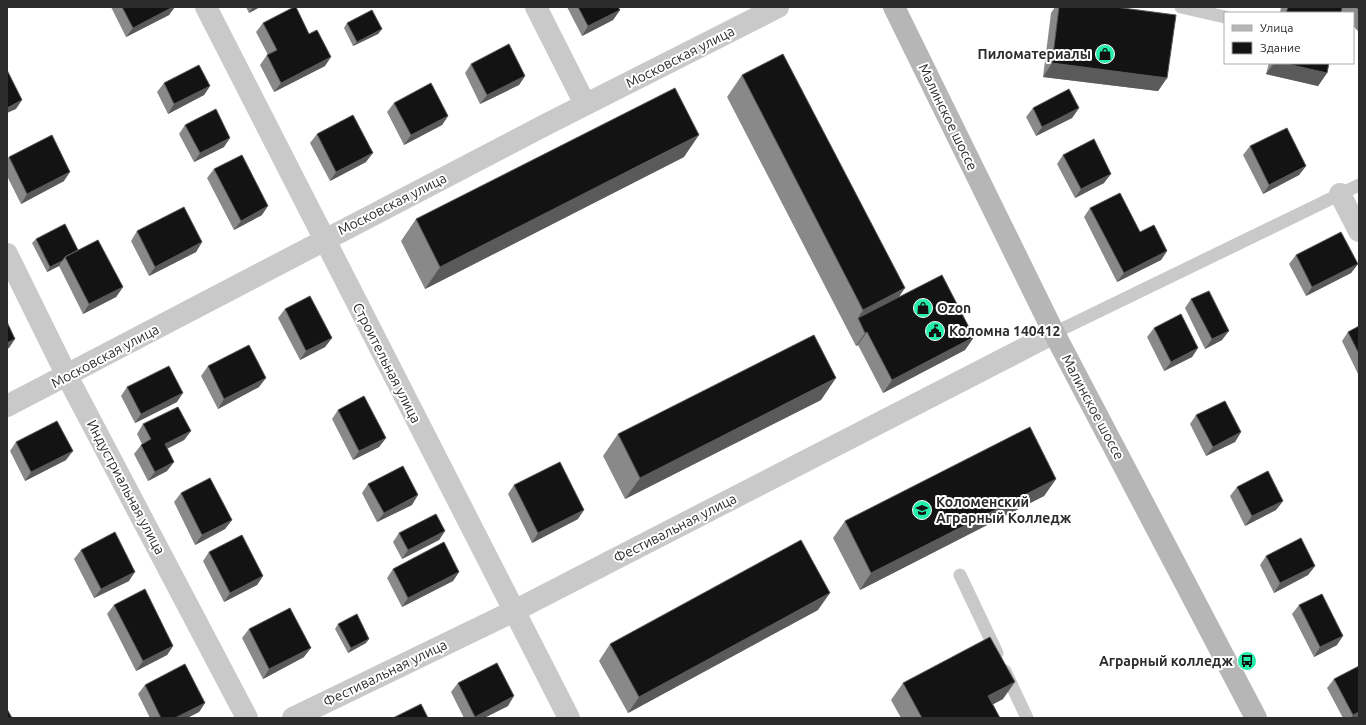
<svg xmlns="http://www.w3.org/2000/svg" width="1366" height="725" viewBox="0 0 1366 725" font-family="Ubuntu,sans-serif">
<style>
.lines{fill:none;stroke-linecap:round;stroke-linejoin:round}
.service{stroke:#c9c9c9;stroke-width:13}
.minor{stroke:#c9c9c9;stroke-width:22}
.secondary{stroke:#b6b6b6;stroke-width:22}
.wall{fill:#898989}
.shaded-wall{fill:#5a5a5a}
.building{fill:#131313;stroke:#5a5a5a}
.labels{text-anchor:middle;stroke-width:4;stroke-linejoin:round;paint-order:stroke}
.poi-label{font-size:14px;font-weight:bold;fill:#2c2c2c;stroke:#fff;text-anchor:start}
.street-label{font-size:14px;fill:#2c2c2c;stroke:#fff}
</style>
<rect width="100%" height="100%" fill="#fff"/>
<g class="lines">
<path class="service" d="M 1181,7 L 1225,17
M 1054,333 L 1359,185
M 960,575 L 997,653
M 1005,671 L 1027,718"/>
<path class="minor" d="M 206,7 L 569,718
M 536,7 L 585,104
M 1340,194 L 1359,231
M 7,254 L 67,376 L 247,718
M 7,406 L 549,123 L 778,7
M 293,718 L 514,611 L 1054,333"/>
<path class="secondary" d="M 894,7 L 1054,333 L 1256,718"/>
</g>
<path class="wall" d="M 111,7 L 173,7 L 169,15 L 126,37 Z
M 246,7 L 260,7 L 249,13 Z
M 567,7 L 618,7 L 620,10 L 613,20 L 582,36 Z
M 1055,7 L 1115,7 L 1167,78 L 1158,91 L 1043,77 L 1051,13 Z
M 1281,7 L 1359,7 L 1359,32 L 1353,26 L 1353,13 L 1280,13 Z
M 263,23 L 309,34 L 325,66 L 274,92 L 260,65 L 267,55 L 268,55 L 256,32 Z
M 347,23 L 382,29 L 378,34 L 353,46 L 344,28 Z
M 1269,63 L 1329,63 L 1327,73 L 1318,86 L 1266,74 Z
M 471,64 L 525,76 L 519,85 L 480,104 L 465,73 Z
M 742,75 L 899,297 L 974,337 L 965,350 L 883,393 L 858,345 L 856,346 L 727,97 Z
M 164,83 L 210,86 L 204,95 L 168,114 L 157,92 Z
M 394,103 L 448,116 L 442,125 L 404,145 L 387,112 Z
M 1033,108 L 1079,108 L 1072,118 L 1036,136 L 1026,117 Z
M 185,125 L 224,147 L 194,162 L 179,134 Z
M 317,134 L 366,162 L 330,181 L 310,143 Z
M 1250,146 L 1306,166 L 1299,175 L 1263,194 L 1243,155 Z
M 1063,155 L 1104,183 L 1075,198 L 1057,164 Z
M 9,157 L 64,181 L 21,204 L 7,176 L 7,160 Z
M 684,157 L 425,289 L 401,241 L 416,219 Z
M 214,169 L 262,215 L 234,230 L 207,178 Z
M 1090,208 L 1167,251 L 1161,260 L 1117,282 L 1084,217 Z
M 137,231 L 202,242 L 196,252 L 149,276 L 131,241 Z
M 36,239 L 78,250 L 123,287 L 116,297 L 83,314 L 59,266 L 47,272 L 32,243 Z
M 1296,255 L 1358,264 L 1351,273 L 1306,296 L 1289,264 Z
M 1191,299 L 1222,340 L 1205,349 L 1185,308 Z
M 285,309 L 332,338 L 325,347 L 300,360 L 278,318 Z
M 1359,326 L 1359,376 L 1342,341 L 1348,332 Z
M 1154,328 L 1198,348 L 1192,357 L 1164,371 L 1147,337 Z
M 208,366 L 259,387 L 218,409 L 201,376 Z
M 127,387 L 177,402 L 135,423 L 121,396 Z
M 821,400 L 625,499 L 603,456 L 618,434 Z
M 338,410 L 386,438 L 379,447 L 353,460 L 332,419 Z
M 1196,415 L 1241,432 L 1235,442 L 1206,456 L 1190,424 Z
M 143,424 L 191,431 L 184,440 L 167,449 L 174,462 L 167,471 L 148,481 L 134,454 L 141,445 L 142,444 L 137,434 Z
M 16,442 L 66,460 L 25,481 L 10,451 Z
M 1056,479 L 1044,496 L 860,590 L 833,538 L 845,521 Z
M 368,484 L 412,505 L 377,522 L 362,493 Z
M 514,485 L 578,519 L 532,543 L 508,494 Z
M 1237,487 L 1283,501 L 1276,510 L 1245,526 L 1230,496 Z
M 181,493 L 232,520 L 225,529 L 195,545 L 174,502 Z
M 445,531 L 439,540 L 402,559 L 393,542 L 399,533 Z
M 81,550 L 129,581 L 94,598 L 74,559 Z
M 209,552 L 263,576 L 257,585 L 224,602 L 203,561 Z
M 1266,556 L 1315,566 L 1308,575 L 1274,593 L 1260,565 Z
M 393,569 L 459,572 L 453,581 L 402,607 L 387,578 Z
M 114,605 L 173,646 L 167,655 L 136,671 L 107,614 Z
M 1299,605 L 1337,645 L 1314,657 L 1292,614 Z
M 818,610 L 628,713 L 599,661 L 610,644 Z
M 338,624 L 366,643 L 348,653 L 335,629 Z
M 249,629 L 304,657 L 263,679 L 242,638 Z
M 1334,679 L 1359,718 L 1343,718 L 1327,688 Z
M 458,683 L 508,706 L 484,718 L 464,718 L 451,692 Z
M 903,683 L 1003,699 L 993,704 L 1000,718 L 901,718 L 891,700 Z
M 145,685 L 205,703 L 199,712 L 187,718 L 150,718 L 138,694 Z"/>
<path class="shaded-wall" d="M 173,7 L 175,7 L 169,15 L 126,37 L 133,28 Z
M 253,7 L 260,7 L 249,13 Z
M 620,10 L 613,20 L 582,36 L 588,26 Z
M 382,29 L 378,34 L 353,46 L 357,42 Z
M 331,57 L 325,66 L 274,92 L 281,83 Z
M 1052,63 L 1167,78 L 1158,91 L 1043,77 Z
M 1274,63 L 1283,63 L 1327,73 L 1318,86 L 1266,74 Z
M 525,76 L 519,85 L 480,104 L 487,95 Z
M 210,86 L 204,95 L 168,114 L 174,104 Z
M 22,100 L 16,109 L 7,113 L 7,108 Z
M 1079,108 L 1072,118 L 1036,136 L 1042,127 Z
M 448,116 L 442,125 L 404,145 L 411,135 Z
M 699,135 L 684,157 L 425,289 L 440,267 Z
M 230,138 L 224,147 L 194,162 L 200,153 Z
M 373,153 L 366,162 L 330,181 L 336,172 Z
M 1306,166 L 1299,175 L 1263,194 L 1269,185 Z
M 70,172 L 64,181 L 21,204 L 27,194 Z
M 1111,174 L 1104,183 L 1075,198 L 1081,189 Z
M 268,206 L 262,215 L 234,230 L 241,221 Z
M 202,242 L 196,252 L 149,276 L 155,267 Z
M 1167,251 L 1161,260 L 1117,282 L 1124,273 Z
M 62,261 L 59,266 L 47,272 L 50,267 Z
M 1358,264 L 1351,273 L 1306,296 L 1312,287 Z
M 123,287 L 116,297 L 83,314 L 89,304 Z
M 905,288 L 890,310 L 858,318 L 863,310 Z
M 1229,331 L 1222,340 L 1205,349 L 1212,339 Z
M 867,332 L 858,345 L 856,346 L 865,333 Z
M 974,337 L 965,350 L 883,393 L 892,380 Z
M 332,338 L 325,347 L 300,360 L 306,351 Z
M 15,339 L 9,348 L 7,349 L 7,343 Z
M 1198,348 L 1192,357 L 1164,371 L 1171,362 Z
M 266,378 L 259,387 L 218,409 L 224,399 Z
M 836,378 L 821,400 L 625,499 L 640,478 Z
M 183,393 L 177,402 L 135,423 L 141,414 Z
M 191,431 L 184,440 L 158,453 L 165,444 Z
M 1241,432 L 1235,442 L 1206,456 L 1213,447 Z
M 386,438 L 379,447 L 353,460 L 359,451 Z
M 73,451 L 66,460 L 25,481 L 31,472 Z
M 174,462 L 167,471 L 148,481 L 155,472 Z
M 1056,479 L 1044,496 L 860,590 L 871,573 Z
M 418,495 L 412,505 L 377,522 L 384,513 Z
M 1283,501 L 1276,510 L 1245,526 L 1252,516 Z
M 584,510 L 578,519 L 532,543 L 538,533 Z
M 232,520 L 225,529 L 195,545 L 202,535 Z
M 445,531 L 439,540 L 402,559 L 408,550 Z
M 1315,566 L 1308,575 L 1274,593 L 1280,583 Z
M 135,572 L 129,581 L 94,598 L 101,589 Z
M 459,572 L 453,581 L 402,607 L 408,598 Z
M 263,576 L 257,585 L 224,602 L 230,593 Z
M 830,593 L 818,610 L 628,713 L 639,697 Z
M 1343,636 L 1337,645 L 1314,657 L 1320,647 Z
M 369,639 L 366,643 L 348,653 L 351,648 Z
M 173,646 L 167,655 L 136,671 L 143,661 Z
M 311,648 L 304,657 L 263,679 L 269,669 Z
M 1015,682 L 1003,699 L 977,713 L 988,696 Z
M 514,696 L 508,706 L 484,718 L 474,718 L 475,717 Z
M 205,703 L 199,712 L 187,718 L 175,718 Z
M 1359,712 L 1359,718 L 1351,718 L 1353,715 Z"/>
<path class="building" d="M 122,7 L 173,7 L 133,28 Z
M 294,7 L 296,7 L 309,34 L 317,30 L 331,57 L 281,83 L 267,55 L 277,50 L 263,23 Z
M 578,7 L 618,7 L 620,10 L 588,26 Z
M 1059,7 L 1115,7 L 1176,15 L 1167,78 L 1052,63 Z
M 1288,7 L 1341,7 L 1342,8 L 1341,13 L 1286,13 Z
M 1356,7 L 1359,7 L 1359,10 Z
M 372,10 L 382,29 L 357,42 L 347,23 Z
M 509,44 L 525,76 L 487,95 L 471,64 Z
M 783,54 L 905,288 L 863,310 L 742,75 Z
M 1283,63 L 1329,63 L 1327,73 Z
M 199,65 L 210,86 L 174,104 L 164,83 Z
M 7,70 L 22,100 L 7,108 Z
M 431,83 L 448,116 L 411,135 L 394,103 Z
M 675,88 L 699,135 L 440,267 L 416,219 Z
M 1069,89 L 1079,108 L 1042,127 L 1033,108 Z
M 216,109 L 230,138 L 200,153 L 185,125 Z
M 353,115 L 373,153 L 336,172 L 317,134 Z
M 1287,128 L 1306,166 L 1269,185 L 1250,146 Z
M 52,135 L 70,172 L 27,194 L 9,157 Z
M 1094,139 L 1111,174 L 1081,189 L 1063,155 Z
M 242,155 L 268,206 L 241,221 L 214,169 Z
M 1120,193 L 1140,232 L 1154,225 L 1167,251 L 1124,273 L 1090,208 Z
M 184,207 L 202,242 L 155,267 L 137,231 Z
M 65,224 L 78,250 L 65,257 L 62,261 L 50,267 L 36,239 Z
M 1341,232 L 1358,264 L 1312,287 L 1296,255 Z
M 98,240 L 123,287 L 89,304 L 65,257 Z
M 942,275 L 974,337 L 892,380 L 867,332 L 865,333 L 858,318 Z
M 1209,291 L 1229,331 L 1212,339 L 1191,299 Z
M 310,296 L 332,338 L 306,351 L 285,309 Z
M 1181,314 L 1198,348 L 1171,362 L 1154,328 Z
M 7,322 L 15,339 L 7,343 Z
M 1359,326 L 1359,354 L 1348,332 Z
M 814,335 L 836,378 L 640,478 L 618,434 Z
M 249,345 L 266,378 L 224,399 L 208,366 Z
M 169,366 L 183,393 L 141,414 L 127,387 Z
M 364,396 L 386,438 L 359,451 L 338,410 Z
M 1225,401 L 1241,432 L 1213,447 L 1196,415 Z
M 178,407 L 191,431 L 165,444 L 174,462 L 155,472 L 141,445 L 151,439 L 143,424 Z
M 57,421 L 73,451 L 31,472 L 16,442 Z
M 1030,427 L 1056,479 L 871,573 L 845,521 Z
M 560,462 L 584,510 L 538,533 L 514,485 Z
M 403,466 L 418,495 L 384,513 L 368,484 Z
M 1268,471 L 1283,501 L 1252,516 L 1237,487 Z
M 210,478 L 232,520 L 202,535 L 181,493 Z
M 436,514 L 445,531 L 408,550 L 399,533 Z
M 115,532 L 135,572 L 101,589 L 81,550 Z
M 242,535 L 263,576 L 230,593 L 209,552 Z
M 1301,538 L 1315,566 L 1280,583 L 1266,556 Z
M 801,540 L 830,593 L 639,697 L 610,644 Z
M 444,542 L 459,572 L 408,598 L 393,569 Z
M 145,589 L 173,646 L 143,661 L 114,605 Z
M 1322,594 L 1343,636 L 1320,647 L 1299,605 Z
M 290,608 L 311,648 L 269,669 L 249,629 Z
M 357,614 L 369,639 L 351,648 L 338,624 Z
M 990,637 L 1015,682 L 988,696 L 1000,718 L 922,718 L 903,683 Z
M 497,663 L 514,696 L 475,717 L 458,683 Z
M 185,664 L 205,703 L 175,718 L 161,718 L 145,685 Z
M 1359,666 L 1359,712 L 1353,715 L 1334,679 Z
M 421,704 L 428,718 L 393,718 Z
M 7,709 L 12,718 L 7,718 Z"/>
<defs>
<symbol id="shop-disc" viewBox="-11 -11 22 22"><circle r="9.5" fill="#24eeaa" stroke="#fff"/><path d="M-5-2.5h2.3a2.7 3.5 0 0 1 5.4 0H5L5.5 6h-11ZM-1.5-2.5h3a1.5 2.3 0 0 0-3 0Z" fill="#111"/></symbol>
<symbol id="civic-disc" viewBox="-11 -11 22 22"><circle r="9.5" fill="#24eeaa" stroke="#fff"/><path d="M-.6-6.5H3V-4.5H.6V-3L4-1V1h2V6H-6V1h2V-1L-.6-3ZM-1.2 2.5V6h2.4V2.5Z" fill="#111"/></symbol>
<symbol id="university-disc" viewBox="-11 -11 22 22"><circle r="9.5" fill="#24eeaa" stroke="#fff"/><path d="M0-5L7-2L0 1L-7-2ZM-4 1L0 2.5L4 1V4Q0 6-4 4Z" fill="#111"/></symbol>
<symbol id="bus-disc" viewBox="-11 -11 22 22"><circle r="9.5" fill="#24eeaa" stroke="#fff"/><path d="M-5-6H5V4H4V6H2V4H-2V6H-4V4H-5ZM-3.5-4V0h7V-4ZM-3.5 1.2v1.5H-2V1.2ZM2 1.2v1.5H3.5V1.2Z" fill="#111"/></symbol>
</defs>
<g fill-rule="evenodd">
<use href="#shop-disc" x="1094" y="43" width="22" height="22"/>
<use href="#shop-disc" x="912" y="297" width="22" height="22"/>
<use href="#civic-disc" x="924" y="320" width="22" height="22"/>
<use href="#university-disc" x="911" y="499" width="22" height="22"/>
<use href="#bus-disc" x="1236" y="650" width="22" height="22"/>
</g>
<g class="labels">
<g class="poi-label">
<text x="1091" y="59" text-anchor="end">Пиломатериалы</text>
<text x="937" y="313">Ozon</text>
<text x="949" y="336">Коломна 140412</text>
<text x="936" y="507">Коломенский<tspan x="936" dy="16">Аграрный Колледж</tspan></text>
<text x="1233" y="666" text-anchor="end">Аграрный колледж</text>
</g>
<g class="street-label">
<text transform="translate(680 57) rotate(-27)" y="5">Московская улица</text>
<text transform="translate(948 117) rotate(64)" y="5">Малинское шоссе</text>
<text transform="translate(392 204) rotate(-27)" y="5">Московская улица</text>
<text transform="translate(105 356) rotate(-28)" y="5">Московская улица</text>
<text transform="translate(387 363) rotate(63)" y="5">Строительная улица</text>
<text transform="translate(1093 407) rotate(62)" y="5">Малинское шоссе</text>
<text transform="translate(126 487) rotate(62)" y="5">Индустриальная улица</text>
<text transform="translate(675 528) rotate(-27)" y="5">Фестивальная улица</text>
<text transform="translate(385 673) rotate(-26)" y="5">Фестивальная улица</text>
</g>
</g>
<rect width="1366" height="725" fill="none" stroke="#2c2c2c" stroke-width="16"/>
<rect x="1224" y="12" width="130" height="52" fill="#ffffff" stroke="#ababab"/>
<rect x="1232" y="25" width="20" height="6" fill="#b6b6b6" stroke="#ababab"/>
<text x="1260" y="32" font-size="12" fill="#2c2c2c">Улица</text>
<rect x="1232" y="42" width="20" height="12" fill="#131313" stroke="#ababab"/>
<text x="1260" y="52" font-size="12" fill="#2c2c2c">Здание</text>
</svg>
